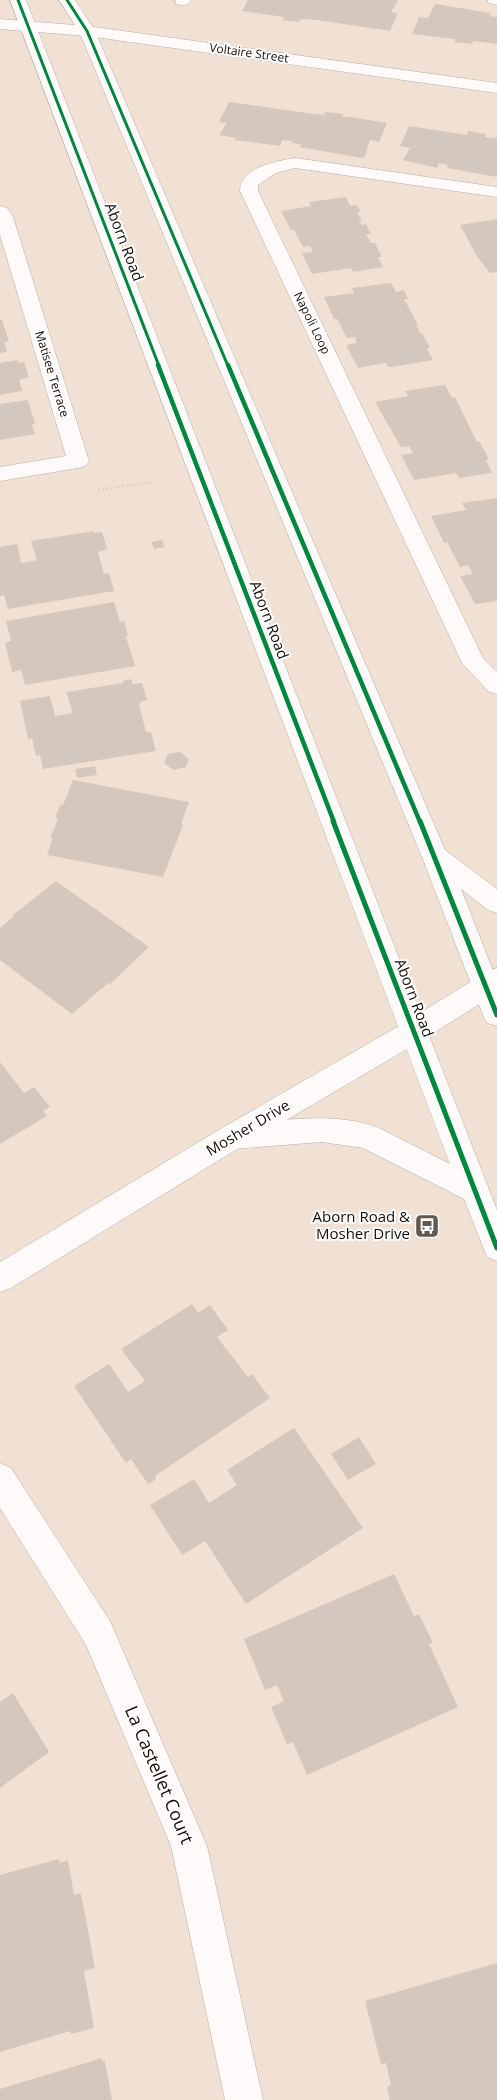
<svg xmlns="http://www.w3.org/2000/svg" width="497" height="2100" viewBox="0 0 497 2100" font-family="'Open Sans',sans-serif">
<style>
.building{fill:#d4c7bd}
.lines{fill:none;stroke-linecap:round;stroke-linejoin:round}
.minor-casing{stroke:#b9aca3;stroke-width:1}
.major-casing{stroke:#b9aca3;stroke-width:1}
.path{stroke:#d8d3cf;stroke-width:2.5;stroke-dasharray:2 2;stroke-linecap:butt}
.minor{fill:#fdfaf9;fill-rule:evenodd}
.major{fill:#fdfaf9;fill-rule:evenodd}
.cycleway-far2-casing{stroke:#fff;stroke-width:5}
.cycleway-far1-casing{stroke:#fff;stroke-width:7}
.cycleway-casing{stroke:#fff;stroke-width:8}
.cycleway-far2{stroke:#00873e;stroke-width:3}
.cycleway-far1{stroke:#00873e;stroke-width:4.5}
.cycleway{stroke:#00873e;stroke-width:5}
.labels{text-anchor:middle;stroke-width:4;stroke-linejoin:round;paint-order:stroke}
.far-street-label{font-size:12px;fill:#170d06;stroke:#fff}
.street-label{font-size:15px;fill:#170d06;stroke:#fff}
.poi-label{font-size:15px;fill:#170d06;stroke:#fff;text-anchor:end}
.near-street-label{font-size:18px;fill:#170d06;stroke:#fff}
</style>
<rect width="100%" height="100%" fill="#f1e1d5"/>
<path class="building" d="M 248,0 L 396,0 L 398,1 L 391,12 L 398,13 L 390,31 L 317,20 L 301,19 L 299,22 L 283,20 L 284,17 L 242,11 Z
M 435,4 L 491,13 L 490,16 L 497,17 L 497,44 L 473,41 L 472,44 L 455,42 L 455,39 L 412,34 L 419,17 L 428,18 Z
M 229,102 L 307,113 L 324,115 L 325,112 L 343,114 L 342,117 L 350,117 L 387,123 L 379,142 L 370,140 L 365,156 L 362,158 L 300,147 L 301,144 L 292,143 L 293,141 L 282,140 L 280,146 L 234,140 L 236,138 L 219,135 L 227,123 L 219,122 Z
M 409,126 L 467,135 L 468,131 L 486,134 L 485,137 L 490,138 L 497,137 L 497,177 L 447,168 L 448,165 L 439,163 L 437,168 L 403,160 L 410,148 L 400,146 Z
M 346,197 L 350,206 L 357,205 L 361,212 L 357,213 L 362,221 L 359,221 L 362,225 L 366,224 L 371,234 L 366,234 L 371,243 L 375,243 L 382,257 L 378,257 L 383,267 L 353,272 L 351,268 L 312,274 L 302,253 L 313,252 L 310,246 L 303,247 L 294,230 L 291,230 L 281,211 L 311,206 L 309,202 Z
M 497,219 L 497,272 L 490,273 L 478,258 L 460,225 Z
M 391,283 L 396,292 L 404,290 L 408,299 L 404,299 L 418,325 L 416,325 L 420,333 L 422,333 L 430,348 L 427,349 L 433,360 L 392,367 L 388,367 L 386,363 L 358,368 L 346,345 L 357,343 L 355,337 L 347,338 L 337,319 L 334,319 L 324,297 L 354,293 L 352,288 Z
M 0,320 L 2,320 L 9,341 L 4,342 L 7,352 L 0,353 Z
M 18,360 L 18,363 L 24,362 L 29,377 L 19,380 L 22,391 L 0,395 L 0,363 Z
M 445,385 L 452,398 L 455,397 L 477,442 L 479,441 L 489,459 L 486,460 L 492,473 L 459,478 L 456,473 L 414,480 L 401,455 L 413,453 L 409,446 L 401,447 L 375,402 L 408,396 L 405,391 Z
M 28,400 L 35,424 L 32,424 L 35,434 L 0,440 L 0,404 Z
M 497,498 L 497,601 L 475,604 L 460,576 L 473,574 L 468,565 L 460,567 L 447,542 L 444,543 L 431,516 L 466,510 L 462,503 Z
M 94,531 L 94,533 L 102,532 L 107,549 L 98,552 L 104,574 L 109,573 L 114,591 L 8,609 L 4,595 L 0,596 L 0,547 L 17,544 L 21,563 L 37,560 L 31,541 Z
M 162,540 L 165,547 L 154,549 L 151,542 Z
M 114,602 L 120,622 L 124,621 L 128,636 L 126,637 L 135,666 L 25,685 L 21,670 L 12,672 L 5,643 L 11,641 L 6,621 Z
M 131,679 L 133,684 L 142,683 L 147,700 L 140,702 L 141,703 L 139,704 L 146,732 L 151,732 L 156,751 L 43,769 L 40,755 L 36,756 L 32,738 L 28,739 L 20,701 L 50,696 L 55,716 L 73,713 L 66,692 L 123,683 L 123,681 Z
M 180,752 L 189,759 L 186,767 L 173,770 L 164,763 L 168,754 Z
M 95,766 L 97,775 L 77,778 L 75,769 Z
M 73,780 L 189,802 L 181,824 L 183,825 L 163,877 L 47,855 L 53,838 L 50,838 L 58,819 L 55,818 L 61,804 L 63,805 Z
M 56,881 L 149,947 L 109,985 L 108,983 L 72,1014 L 0,960 L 0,928 L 14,916 L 13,915 Z
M 0,1062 L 24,1093 L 34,1087 L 50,1107 L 43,1111 L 47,1116 L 0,1144 Z
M 192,1304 L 198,1313 L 210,1305 L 228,1330 L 217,1337 L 248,1377 L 252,1374 L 270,1398 L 155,1476 L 156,1479 L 148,1484 L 131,1459 L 126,1463 L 74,1386 L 109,1364 L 128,1392 L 145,1381 L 121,1349 Z
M 294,1428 L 363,1528 L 246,1604 L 205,1541 L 182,1555 L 150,1505 L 194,1479 L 209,1503 L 237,1485 L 227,1470 Z
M 359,1437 L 376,1464 L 348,1480 L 331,1454 Z
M 394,1574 L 414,1616 L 419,1614 L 433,1643 L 429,1644 L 458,1707 L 307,1775 L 293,1742 L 287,1744 L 271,1707 L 284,1701 L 277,1685 L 265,1690 L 244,1639 Z
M 13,1693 L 49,1752 L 0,1788 L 0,1702 Z
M 59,1859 L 59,1863 L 68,1860 L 74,1895 L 81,1893 L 95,1968 L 84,1971 L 94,2028 L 71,2034 L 70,2031 L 0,2052 L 0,1875 Z
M 497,1963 L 497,2100 L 390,2100 L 387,2087 L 391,2085 L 386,2063 L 381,2064 L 365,2001 Z
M 102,2058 L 102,2061 L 105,2061 L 112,2100 L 0,2100 L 0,2089 Z"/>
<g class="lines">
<defs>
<path id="minor" d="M 175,0 L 191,0 C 187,6 183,6 176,4 Z
M 487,0 L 497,0 L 497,5 L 489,3 Z
M 0,19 L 87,26 L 497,83 L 497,93 L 87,36 L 0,29 Z
M 295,158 L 497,187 L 497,197 L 295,168 L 276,173 L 258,185 L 258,191 L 483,658 L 497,672 L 497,694 L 489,692 L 462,663 L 240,191 C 240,167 277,161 295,158 Z
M 0,206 L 7,208 L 13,217 L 89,461 L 85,466 L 78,468 L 0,481 L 0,467 L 66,456 L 0,235 Z
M 497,968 L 497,993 L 424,1039 L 242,1146 L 11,1288 L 0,1292 L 0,1262 L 222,1128 L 404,1023 L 488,971 Z
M 0,1463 L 11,1468 L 110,1621 L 207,1846 L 263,2100 L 225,2100 L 171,1846 L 86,1645 L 0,1508 Z"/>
<path id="major" d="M 10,0 L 26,0 L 497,1210 L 497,1261 L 487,1257 L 464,1199 L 363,1148 L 322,1142 L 232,1149 L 222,1146 L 218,1137 L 222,1128 L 232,1125 C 279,1121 331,1111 377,1127 L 450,1164 Z
M 59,0 L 75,0 L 95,31 L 445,850 L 497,889 L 497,913 L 488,910 L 461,889 L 497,981 L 497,1026 L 487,1023 L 483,1015 L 422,857 L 79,31 Z"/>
</defs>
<use href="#minor" class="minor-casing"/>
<use href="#major" class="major-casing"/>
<path class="path" d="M 98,490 L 152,482"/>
<use href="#minor" class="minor"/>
<use href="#major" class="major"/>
<defs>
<path id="cycleway-far2" d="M 18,0 L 159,366
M 67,0 L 87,31 L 228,366"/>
<path id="cycleway-far1" d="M 158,365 L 334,822
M 228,365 L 420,822"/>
<path id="cycleway" d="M 333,821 L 497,1248
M 420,821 L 497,1015"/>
</defs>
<use href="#cycleway-far2" class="cycleway-far2-casing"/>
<use href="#cycleway-far1" class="cycleway-far1-casing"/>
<use href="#cycleway" class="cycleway-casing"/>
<use href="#cycleway-far2" class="cycleway-far2"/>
<use href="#cycleway-far1" class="cycleway-far1"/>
<use href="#cycleway" class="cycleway"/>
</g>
<defs>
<symbol id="bus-square" viewBox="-11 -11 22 22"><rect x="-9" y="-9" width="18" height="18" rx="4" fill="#63574e" stroke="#fff"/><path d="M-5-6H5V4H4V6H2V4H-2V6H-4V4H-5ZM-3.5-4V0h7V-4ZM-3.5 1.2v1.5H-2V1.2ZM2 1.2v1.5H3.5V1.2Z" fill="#fff"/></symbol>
</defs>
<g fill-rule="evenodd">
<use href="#bus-square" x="413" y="1212" width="28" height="28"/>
</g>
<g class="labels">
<g class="far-street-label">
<text transform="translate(249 53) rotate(8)" y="4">Voltaire Street</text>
<text transform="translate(312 323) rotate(64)" y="4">Napoli Loop</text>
<text transform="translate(52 374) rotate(73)" y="4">Matisee Terrace</text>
</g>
<g class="street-label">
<text transform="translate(124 242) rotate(69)" y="5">Aborn Road</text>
<text transform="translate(269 620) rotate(69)" y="5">Aborn Road</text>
<text transform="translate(414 998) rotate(69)" y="5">Aborn Road</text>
<text transform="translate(248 1128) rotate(-31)" y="5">Mosher Drive</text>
</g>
<g class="poi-label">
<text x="410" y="1222">Aborn Road &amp;<tspan x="410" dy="17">Mosher Drive</tspan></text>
</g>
<g class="near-street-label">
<text transform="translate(159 1775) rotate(67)" y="6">La Castellet Court</text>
</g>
</g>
</svg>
